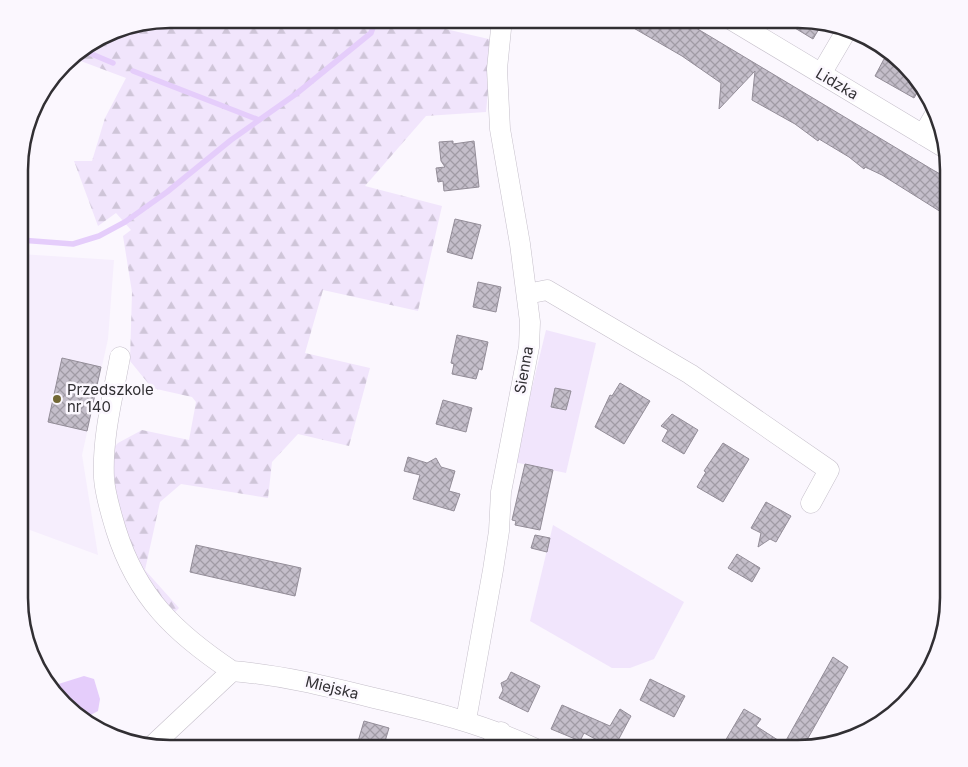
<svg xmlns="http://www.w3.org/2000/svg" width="968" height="767" viewBox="0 0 968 767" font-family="Inter,sans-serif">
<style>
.built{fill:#f6eefd}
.green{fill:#f1e5fc}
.forest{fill:url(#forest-firs)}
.water{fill:#e5cdfb}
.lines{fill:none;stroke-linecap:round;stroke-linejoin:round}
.stream{stroke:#e5cdfb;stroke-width:5.5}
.building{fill:url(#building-cross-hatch);stroke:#938d98}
.minor-casing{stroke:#c5bfca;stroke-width:21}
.minor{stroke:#fff;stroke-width:20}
.poi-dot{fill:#726835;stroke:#fbf7fe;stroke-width:2}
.labels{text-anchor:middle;stroke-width:5;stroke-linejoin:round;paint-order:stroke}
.street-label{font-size:15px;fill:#312f33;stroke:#fbf7fe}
.poi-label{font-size:15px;fill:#312f33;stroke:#fbf7fe;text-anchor:start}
.rim{fill:none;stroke:#312f33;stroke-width:2.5}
</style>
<defs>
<pattern id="forest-firs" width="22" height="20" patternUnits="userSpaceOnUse" patternTransform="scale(1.25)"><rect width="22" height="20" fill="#f1e5fc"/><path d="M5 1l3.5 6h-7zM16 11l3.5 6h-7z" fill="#cfc5d8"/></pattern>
<pattern id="building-cross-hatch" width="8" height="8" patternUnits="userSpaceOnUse" patternTransform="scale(1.25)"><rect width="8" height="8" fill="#c4beca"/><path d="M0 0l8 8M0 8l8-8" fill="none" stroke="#a09ba5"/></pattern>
</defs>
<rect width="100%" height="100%" fill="#fbf7fe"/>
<path class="built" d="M 20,254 L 114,260 L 108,339 L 82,455 L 98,555 L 19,526 Z"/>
<path class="green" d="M 546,330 L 596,343 L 566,473 L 514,462 Z
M 553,525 L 684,602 L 654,659 L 630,668 L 612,668 L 530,621 Z"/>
<path class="forest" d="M 170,19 L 402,19 L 493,40 L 486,112 L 426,116 L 365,186 L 442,206 L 418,311 L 323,290 L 305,353 L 370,368 L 349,446 L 298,434 L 272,462 L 268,498 L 181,484 L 160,502 L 145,570 L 179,608 L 170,617 L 133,564 L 109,480 L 111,451 L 118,443 L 142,430 L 189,440 L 196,402 L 192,397 L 152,388 L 130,361 L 132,292 L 123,236 L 131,230 L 116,213 L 98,226 L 74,161 L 92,161 L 105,118 L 126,78 L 70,57 L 117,29 L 120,36 L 137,24 Z"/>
<path class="water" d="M 84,676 L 94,679 L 100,699 L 98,711 L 83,719 L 70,711 L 52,686 Z"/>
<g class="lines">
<path class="stream" d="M 82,50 L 113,63
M 133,71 L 259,120
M 20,240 L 73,244 L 99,236 L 125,222 L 167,192 L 231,140 L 296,94 L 371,33 L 376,19"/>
</g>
<path class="building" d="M 618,19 L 681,19 L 933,170 L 949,179 L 949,217 L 882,175 L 865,167 L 864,169 L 849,157 L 819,139 L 818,141 L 795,124 L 752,100 L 755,71 L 719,109 L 721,83 L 682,56 Z
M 780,19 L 808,19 L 823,22 L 813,39 Z
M 898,57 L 920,88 L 914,98 L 875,76 L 884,59 L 893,65 Z
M 453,141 L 453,144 L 474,141 L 479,187 L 444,191 L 443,181 L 438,182 L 436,168 L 445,167 L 441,161 L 439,142 Z
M 455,219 L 481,225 L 472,259 L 447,252 Z
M 478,282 L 501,287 L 496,312 L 473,307 Z
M 457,335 L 488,342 L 482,370 L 479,369 L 476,379 L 452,374 L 454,364 L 451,363 Z
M 62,358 L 101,367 L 87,431 L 48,422 Z
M 620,383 L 650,401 L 624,444 L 595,427 L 610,395 L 612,396 Z
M 555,388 L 571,391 L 566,410 L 551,407 Z
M 443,400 L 472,408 L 466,432 L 436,424 Z
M 672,414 L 698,430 L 684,454 L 662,441 L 668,430 L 661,426 Z
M 723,443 L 749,459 L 723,502 L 697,487 L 706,472 L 704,471 Z
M 408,457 L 427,463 L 436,458 L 441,467 L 455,471 L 449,491 L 460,494 L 454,511 L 413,499 L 420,475 L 404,471 Z
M 525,464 L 553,470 L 540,530 L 515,525 L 516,521 L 512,520 Z
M 766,502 L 791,516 L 776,542 L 770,539 L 758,547 L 761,533 L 751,528 Z
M 535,535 L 550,538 L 547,552 L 531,548 Z
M 196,545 L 301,568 L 295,596 L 190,572 Z
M 737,554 L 760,568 L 752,582 L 728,568 Z
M 833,657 L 848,667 L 803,747 L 721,748 L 744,709 L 761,719 L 756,726 L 784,744 Z
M 511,672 L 540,686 L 528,712 L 499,698 L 503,690 L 501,683 L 507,680 Z
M 650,679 L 685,696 L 674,717 L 640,700 Z
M 562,705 L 610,726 L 620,709 L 631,716 L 614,748 L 612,748 L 584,733 L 580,741 L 551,729 Z
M 364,721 L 389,728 L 383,748 L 369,748 L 357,745 Z"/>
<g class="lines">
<defs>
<path id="minor" d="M 730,19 L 945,148
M 821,74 L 848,28
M 923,135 L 937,111
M 527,294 L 547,290 L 690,374 L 829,470 L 811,503
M 120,357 C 113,396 102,437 104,478 C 105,495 111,513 116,530 C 137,597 175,633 232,671
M 466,720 L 493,570 L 499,531 L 501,492 L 529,347 L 530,322 L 520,244 L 500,129 L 497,69 L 502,19
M 152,746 L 232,671 C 281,675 326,686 374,698 C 430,711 481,723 534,748
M 490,748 L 501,732"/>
</defs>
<use href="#minor" class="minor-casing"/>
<use href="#minor" class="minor"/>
</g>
<circle class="poi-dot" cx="57" cy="399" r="5"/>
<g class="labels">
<g class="street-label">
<text transform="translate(837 84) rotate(31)" y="5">Lidzka</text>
<text transform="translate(524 370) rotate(-80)" y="5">Sienna</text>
<text transform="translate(332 688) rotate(14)" y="5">Miejska</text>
</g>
<g class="poi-label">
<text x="67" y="395">Przedszkole<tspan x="67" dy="17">nr 140</tspan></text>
</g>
</g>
<path d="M0 0H968V767H0ZM170 28H798A142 142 0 0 1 940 170V598A142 142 0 0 1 798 740H170A142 142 0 0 1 28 598V170A142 142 0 0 1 170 28Z" fill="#fbf7fe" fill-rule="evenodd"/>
<path class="rim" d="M170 28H798A142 142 0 0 1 940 170V598A142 142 0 0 1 798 740H170A142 142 0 0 1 28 598V170A142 142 0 0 1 170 28Z"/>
</svg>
